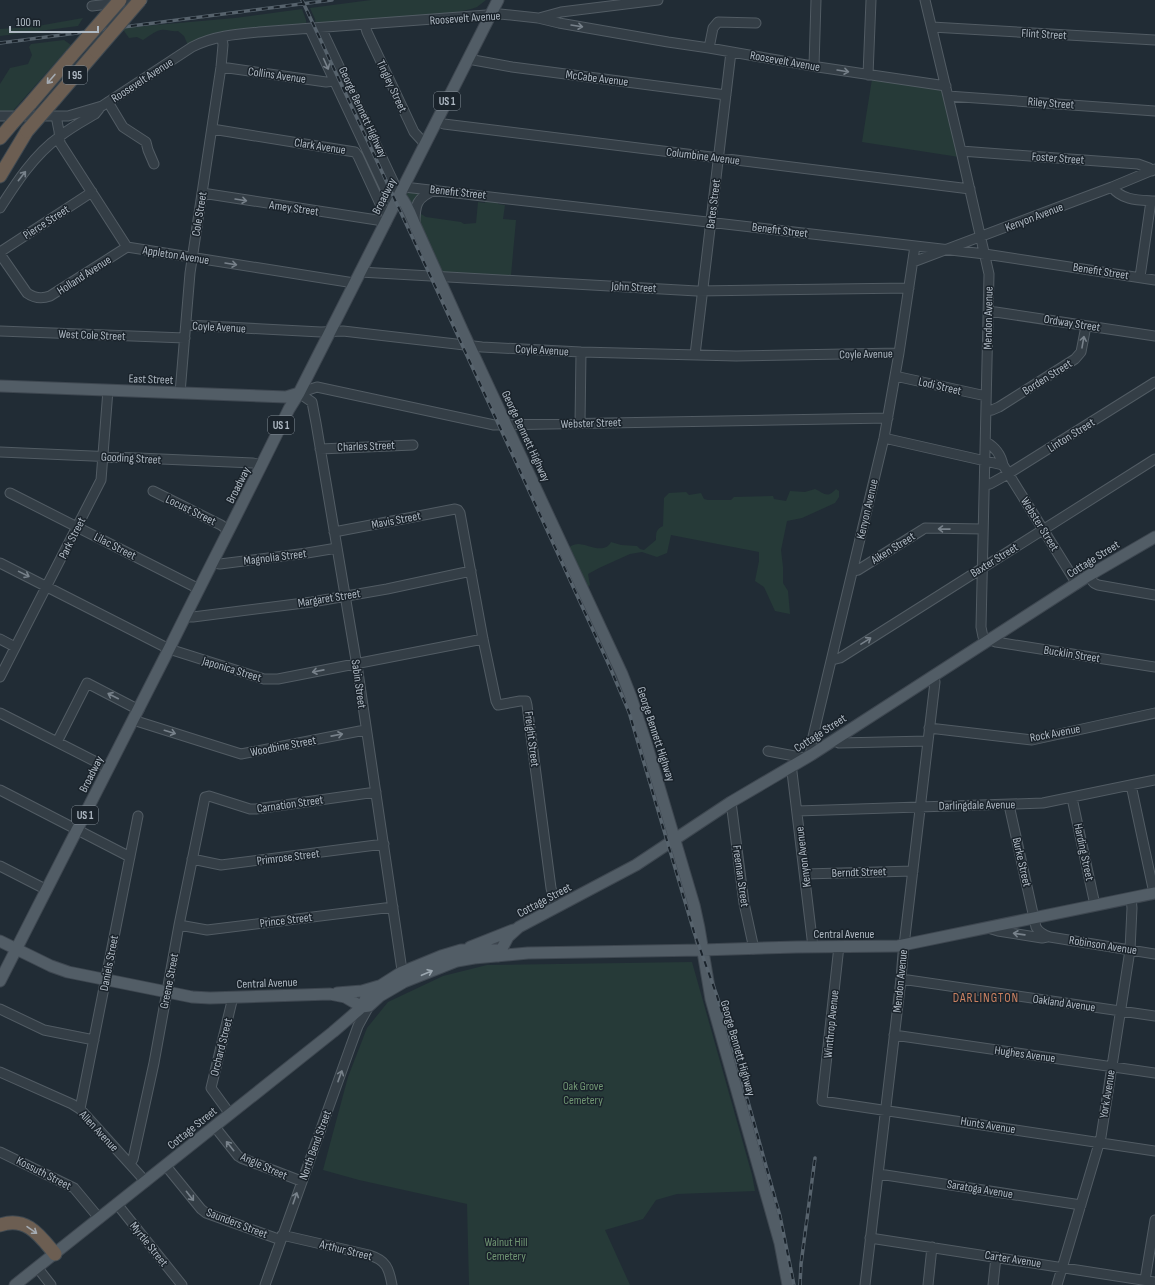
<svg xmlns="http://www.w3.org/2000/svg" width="1155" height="1285" viewBox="0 0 1155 1285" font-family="'Sofia Sans Condensed',sans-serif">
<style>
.green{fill:#263a38}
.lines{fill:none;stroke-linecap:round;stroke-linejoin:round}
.minor-casing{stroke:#525c64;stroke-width:11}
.major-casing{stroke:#3e4750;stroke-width:13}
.highway-casing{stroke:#3f4951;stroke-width:15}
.minor{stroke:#343e46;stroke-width:9}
.major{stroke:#525d66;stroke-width:11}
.highway{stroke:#6c5e52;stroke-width:13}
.rail-casing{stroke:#57636d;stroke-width:3.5}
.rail{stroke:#1a232b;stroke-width:2;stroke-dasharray:6;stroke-linecap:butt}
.highway-bridge-casing{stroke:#3f4951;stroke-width:15;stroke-linecap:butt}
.highway-bridge{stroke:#6c5e52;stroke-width:13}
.oneway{stroke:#78828b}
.oneway2{stroke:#a5abb2}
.oneway3{stroke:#9ca7b0}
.labels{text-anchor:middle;stroke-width:3;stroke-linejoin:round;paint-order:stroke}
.shield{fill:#1a232b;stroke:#828c95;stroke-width:1}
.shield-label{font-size:11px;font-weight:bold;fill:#afb9c3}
.street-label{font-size:12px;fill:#afb9c3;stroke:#1a232b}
.park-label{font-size:12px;fill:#709673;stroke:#1a232b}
.neighbourhood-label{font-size:13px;letter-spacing:1px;fill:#cb8262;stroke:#1a232b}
</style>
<rect width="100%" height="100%" fill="#212c35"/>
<path class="green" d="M 371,0 L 486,0 L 477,7 L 471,9 L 403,24 L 316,28 L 315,19 L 310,8 Z
M 302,9 L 306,20 L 307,30 L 224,39 L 190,50 L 184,36 L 178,31 C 171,32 167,29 161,30 C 155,31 148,37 143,40 L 137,37 L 129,38 L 122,28 L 235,18 Z
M 83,18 L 78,26 L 0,36 L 0,29 L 32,27 Z
M 64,40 L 71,45 L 11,113 L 0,117 L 0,84 L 10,68 L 28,64 L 32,55 L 29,47 L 31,44 Z
M 872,79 L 943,90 L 959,157 L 862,142 Z
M 429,191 L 424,197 L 416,211 L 426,217 L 461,222 L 464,224 L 476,223 L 478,202 L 485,203 L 486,198 L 499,200 L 498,204 L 505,205 L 503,219 L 516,220 L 511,275 L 505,275 L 504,282 L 444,280 L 399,196 L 407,192 Z
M 815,489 C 824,493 827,499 836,489 L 839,491 L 839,497 L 835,503 L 802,518 L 787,521 L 781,550 L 783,567 L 783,583 L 788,591 L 790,614 L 775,611 L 764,587 L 755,581 L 759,561 L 759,552 L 671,535 L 667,553 L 657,557 L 642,552 L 630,554 L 599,568 L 588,574 L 590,585 L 583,591 L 566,549 C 569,547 574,544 578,544 C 588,544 604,555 611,542 L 621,545 L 637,546 L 640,549 L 644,550 L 656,540 C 656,533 656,529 663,526 L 664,498 L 669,493 L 686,492 L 689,495 L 701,493 L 704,499 L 708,500 L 731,500 L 734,497 L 773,496 L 774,499 L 786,501 L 790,491 L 805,492 Z
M 692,962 L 752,1175 L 755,1191 L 677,1194 L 656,1200 L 643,1219 L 605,1230 L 630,1285 L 469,1285 L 467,1204 L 359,1180 L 323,1170 L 348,1077 L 367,1028 L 388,1002 L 443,976 L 487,965 Z"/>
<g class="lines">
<defs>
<path id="minor" d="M 925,0 L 961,151 L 989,274 L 981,627 L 983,637 L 996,642 L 1155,667
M 92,6 L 142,0
M 539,18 L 561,12 L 658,0
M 365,25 L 367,32 L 414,132 L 425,144
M 932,27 L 1155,40
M 321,28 L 400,196
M 310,29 L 388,195 L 396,203
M 709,48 L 713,28 L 718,22 L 756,23
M 468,59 L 512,67 L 726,95
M 814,66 L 816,0
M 221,67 L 326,82 L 334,81
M 868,75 L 871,0
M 948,96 L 1155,111
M 108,102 L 123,127 L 146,142 L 148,150 L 154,164
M 0,116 L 68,116 L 102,106 L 192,47 C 213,36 237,34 259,32 L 500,14 L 538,18 L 559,23 L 668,42 L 709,48 L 818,67 L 946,86
M 56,116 L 59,131 L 60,143 L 127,247 L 354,283
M 437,121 L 444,124 L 970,189
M 212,129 L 355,152 L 358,156 L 382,208 L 389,216
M 961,151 L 1138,164 L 1149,168 L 1152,171
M 404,187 L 985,254 L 1155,280
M 1112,187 C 1122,201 1140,200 1155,201
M 202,193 L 377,220 L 386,223
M 0,208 C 16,183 34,155 59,137 C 70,128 83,121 95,114 L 99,109
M 415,224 C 415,205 416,198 435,190
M 0,252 L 92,192
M 0,254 L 27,293 C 34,298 42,299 50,296 L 127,247
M 913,262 L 1112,187 L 1155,169
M 360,272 L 697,291 L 909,288
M 1140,277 L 1151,201
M 989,311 L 1155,336
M 186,325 L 321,332 L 343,331 L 482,347 L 581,352 L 736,356 L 899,353
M 0,331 L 185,338
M 695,355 L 731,52
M 895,376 L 986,396
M 180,393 L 190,273 L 221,67 L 223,45 L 222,37
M 299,393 L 312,402 L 316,423 L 358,672 L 403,977
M 299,393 L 317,387 L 494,425 L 888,418
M 986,411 L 992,410 L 999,407 L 1075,359 L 1081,352 L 1086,326
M 580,423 L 581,352
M 884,438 L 1003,465
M 986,442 C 995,447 1001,455 1003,465 L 1077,584
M 320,449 L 413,445
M 0,452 L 253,463 L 262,465
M 985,485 L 990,484 L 1008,474 L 1155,382
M 153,491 L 221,525 L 229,531
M 10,493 L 199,589
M 334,532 L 455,509 L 458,510 L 460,513 L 483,639 L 496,701 L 498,705 L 520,701 L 526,701 L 527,705 L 551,888 L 556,907
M 0,563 L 169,649 L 264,679 L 278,679 L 483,639
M 213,563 L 220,564 L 307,553 L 337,548
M 853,571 L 858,570 L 922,530 L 925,528 L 983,529
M 1088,576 L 1094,583 L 1098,585 L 1155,595
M 185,617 L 193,617 L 312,602 L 387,589 L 471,571
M 0,639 L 15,647
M 832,660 L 840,658 L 1155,459
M 0,677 L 101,480 L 108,390
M 0,713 L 108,768
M 133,720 L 241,754 L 365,730
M 929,728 L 1032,740 L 1155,713
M 833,740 L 839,743 L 928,741
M 57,742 L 87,683 L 139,710
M 768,751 L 805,758
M 811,755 L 811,745 L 884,438 L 899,353 L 915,246
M 790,767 L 792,772 L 813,947
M 1131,785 L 1154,893
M 0,790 L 130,857
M 1072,798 L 1095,905
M 731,802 L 744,903 L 754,949
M 1009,805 L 1036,927 C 1039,933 1044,935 1050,937 L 1155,954
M 797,811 L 1043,803 L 1155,780
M 192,859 L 221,865 L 384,844
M 0,866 L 47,890
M 805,874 L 913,871
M 179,925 L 207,930 L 393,907
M 988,928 L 998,931 L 1042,938 L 1047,937
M 839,946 L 822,1101 L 1155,1151
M 901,979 L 1155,1016
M 0,1009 L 44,1030 L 94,1040
M 894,1035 L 1155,1073
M 0,1072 L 72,1104 L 80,1109 L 146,1182
M 80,1109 L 138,816
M 230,1114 L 211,1088 L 233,997
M 215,1127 L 238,1156 L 241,1158 L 301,1181
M 0,1152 L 74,1188 L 99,1218
M 130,1164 L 133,1159 L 154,1063 L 179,925 L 205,797 L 209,796 L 250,809 L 256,809 L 376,792
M 166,1166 L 201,1209 L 206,1213 L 281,1240
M 879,1174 L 1081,1205
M 117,1204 L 182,1285
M 282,1235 L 369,1255 C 386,1260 389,1268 392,1285
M 870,1238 L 1155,1282
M 37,1267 L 51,1285
M 1145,1280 L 1155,1220
M 265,1285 L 350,1048 L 358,1026 L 369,1006
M 865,1285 L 901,979 L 903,954 L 935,682 L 934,677
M 928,1285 L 932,1247
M 993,1285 L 996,1257
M 1057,1285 L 1101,1137 L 1130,950 L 1132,908 L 1131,898"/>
<path id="major" d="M 400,196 C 408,206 410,213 415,225 L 463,332 L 622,674 L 631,697 L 647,746 L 694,905 L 699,928 L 711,999 L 780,1243 L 788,1285
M 0,386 L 286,397 L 299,393
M 0,941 L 51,966 L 68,972 L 192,997 L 210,998 L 330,994 L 345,997 L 362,1007 L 369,1006 L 380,996 L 404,982 L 457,961 L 474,958 L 528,953 L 702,950 L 797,947 L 898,946 L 1155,893
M 470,947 L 513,930
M 498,956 L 508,937 L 519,927 L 636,865 L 731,802 L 811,755 L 1088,576 L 1155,537
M 0,981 L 171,645 C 210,566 251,488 289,409 L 299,393 L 498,0
M 337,993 L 362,991 L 379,986
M 15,1285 L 333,1032 L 362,1007 L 365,1000 L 380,986 L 402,972 L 441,956 L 461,950 L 499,950"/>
<path id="highway" d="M 54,100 L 96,51
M 30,104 L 72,55
M 0,138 L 11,125
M 0,176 L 27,131
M 0,1225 C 27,1216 40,1236 55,1254"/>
</defs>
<use href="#minor" class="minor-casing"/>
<use href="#major" class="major-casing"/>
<use href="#highway" class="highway-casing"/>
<use href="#minor" class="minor"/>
<use href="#major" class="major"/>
<use href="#highway" class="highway"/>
<defs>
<path id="rail" d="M 302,0 L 436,288 L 609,665 L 629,712 L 694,932 L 717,996 L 731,1041 L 780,1216 L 794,1285
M 0,43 L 332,0
M 800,1285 L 801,1264 L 815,1158"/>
</defs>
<use href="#rail" class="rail-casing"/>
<use href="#rail" class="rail"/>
<defs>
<path id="highway-bridge" d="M 96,51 L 140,0
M 72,55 L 120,0
M 11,125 L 30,104
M 27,131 L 54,100"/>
</defs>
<use href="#highway-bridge" class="highway-bridge-casing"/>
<use href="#highway-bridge" class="highway-bridge"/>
</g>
<defs><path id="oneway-shaft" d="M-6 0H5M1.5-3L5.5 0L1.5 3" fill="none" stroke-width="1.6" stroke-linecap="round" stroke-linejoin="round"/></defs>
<g class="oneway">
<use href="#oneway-shaft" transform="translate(577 26) rotate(9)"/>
<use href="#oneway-shaft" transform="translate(326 64) rotate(66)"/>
<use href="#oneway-shaft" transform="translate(843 71) rotate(9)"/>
<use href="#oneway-shaft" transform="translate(22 176) rotate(-52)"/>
<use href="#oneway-shaft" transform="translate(241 200) rotate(9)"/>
<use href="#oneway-shaft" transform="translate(231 264) rotate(9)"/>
<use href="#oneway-shaft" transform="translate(1083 342) rotate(-80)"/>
<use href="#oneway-shaft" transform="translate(944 529) rotate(-179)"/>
<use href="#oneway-shaft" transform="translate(24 574) rotate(26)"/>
<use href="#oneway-shaft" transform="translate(866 641) rotate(-32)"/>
<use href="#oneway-shaft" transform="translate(318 671) rotate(169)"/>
<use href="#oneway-shaft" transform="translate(113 696) rotate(-153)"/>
<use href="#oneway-shaft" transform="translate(170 732) rotate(17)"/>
<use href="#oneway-shaft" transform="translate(337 735) rotate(-11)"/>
<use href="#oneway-shaft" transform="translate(1019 934) rotate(-172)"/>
<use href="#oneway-shaft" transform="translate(340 1076) rotate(-70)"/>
<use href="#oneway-shaft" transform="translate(230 1146) rotate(-129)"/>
<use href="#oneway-shaft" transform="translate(190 1196) rotate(52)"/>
<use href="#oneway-shaft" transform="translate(295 1198) rotate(-71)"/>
</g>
<g class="oneway2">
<use href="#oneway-shaft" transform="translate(51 79) rotate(131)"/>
<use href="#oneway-shaft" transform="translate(32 1230) rotate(35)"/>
</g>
<use class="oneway3" href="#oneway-shaft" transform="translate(427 973) rotate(-23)"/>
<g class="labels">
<g class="shield">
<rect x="63" y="66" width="24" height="18" rx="3"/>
<rect x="434" y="92" width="26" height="18" rx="3"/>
<rect x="268" y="416" width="26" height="18" rx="3"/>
<rect x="72" y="806" width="26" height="18" rx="3"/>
</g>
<g class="shield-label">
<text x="75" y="79">I 95</text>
<text x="447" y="105">US 1</text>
<text x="281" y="429">US 1</text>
<text x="85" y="819">US 1</text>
</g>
<g class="street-label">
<text transform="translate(465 18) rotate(-4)" y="4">Roosevelt Avenue</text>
<text transform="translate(1044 34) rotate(3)" y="4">Flint Street</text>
<text transform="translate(785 61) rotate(10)" y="4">Roosevelt Avenue</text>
<text transform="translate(277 75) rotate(8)" y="4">Collins Avenue</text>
<text transform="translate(597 78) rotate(7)" y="4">McCabe Avenue</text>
<text transform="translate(142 80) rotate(-33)" y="4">Roosevelt Avenue</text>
<text transform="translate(392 86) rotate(65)" y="4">Tingley Street</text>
<text transform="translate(1051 103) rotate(4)" y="4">Riley Street</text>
<text transform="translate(363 112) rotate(65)" y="4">George Bennett Highway</text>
<text transform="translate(320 146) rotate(9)" y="4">Clark Avenue</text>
<text transform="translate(703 156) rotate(7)" y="4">Columbine Avenue</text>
<text transform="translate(1058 158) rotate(4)" y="4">Foster Street</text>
<text transform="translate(458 192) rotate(6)" y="4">Benefit Street</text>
<text transform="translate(384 196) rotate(-63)" y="4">Broadway</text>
<text transform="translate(713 204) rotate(-83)" y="4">Bates Street</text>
<text transform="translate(294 208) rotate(8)" y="4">Amey Street</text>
<text transform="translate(199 214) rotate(-81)" y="4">Cole Street</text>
<text transform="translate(1034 217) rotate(-21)" y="4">Kenyon Avenue</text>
<text transform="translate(46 222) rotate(-33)" y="4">Pierce Street</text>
<text transform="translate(780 230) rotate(7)" y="4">Benefit Street</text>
<text transform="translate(176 255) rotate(9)" y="4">Appleton Avenue</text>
<text transform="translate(1101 271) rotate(9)" y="4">Benefit Street</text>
<text transform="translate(84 275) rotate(-33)" y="4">Holland Avenue</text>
<text transform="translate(634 287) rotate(3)" y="4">John Street</text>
<text transform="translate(988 318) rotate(-89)" y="4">Mendon Avenue</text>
<text transform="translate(1072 323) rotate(9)" y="4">Ordway Street</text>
<text transform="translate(219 327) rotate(3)" y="4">Coyle Avenue</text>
<text transform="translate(92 335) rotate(2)" y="4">West Cole Street</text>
<text transform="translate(542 350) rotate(3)" y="4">Coyle Avenue</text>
<text transform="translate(866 354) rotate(-1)" y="4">Coyle Avenue</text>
<text transform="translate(1047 377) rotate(-32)" y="4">Borden Street</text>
<text transform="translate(151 379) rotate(2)" y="4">East Street</text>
<text transform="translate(940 386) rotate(13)" y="4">Lodi Street</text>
<text transform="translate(591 423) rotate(-2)" y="4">Webster Street</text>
<text transform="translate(1071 435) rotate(-32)" y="4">Linton Street</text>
<text transform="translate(526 436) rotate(65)" y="4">George Bennett Highway</text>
<text transform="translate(366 446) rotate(-2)" y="4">Charles Street</text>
<text transform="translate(131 458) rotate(3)" y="4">Gooding Street</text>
<text transform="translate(238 485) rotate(-63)" y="4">Broadway</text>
<text transform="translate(867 509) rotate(-77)" y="4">Kenyon Avenue</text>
<text transform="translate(191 510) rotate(26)" y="4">Locust Street</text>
<text transform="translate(396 520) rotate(-11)" y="4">Mavis Street</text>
<text transform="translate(1040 524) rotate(58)" y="4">Webster Street</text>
<text transform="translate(72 538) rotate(-63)" y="4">Park Street</text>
<text transform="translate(115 546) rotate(27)" y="4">Lilac Street</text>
<text transform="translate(893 548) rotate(-32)" y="4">Aiken Street</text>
<text transform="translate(275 557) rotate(-7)" y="4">Magnolia Street</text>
<text transform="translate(1093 559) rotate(-32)" y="4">Cottage Street</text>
<text transform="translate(994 560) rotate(-32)" y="4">Baxter Street</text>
<text transform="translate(329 598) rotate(-9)" y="4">Margaret Street</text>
<text transform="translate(1072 654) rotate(9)" y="4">Bucklin Street</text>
<text transform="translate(232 669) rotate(17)" y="4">Japonica Street</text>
<text transform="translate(359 684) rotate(82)" y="4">Sabin Street</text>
<text transform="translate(820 733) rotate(-33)" y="4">Cottage Street</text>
<text transform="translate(1055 733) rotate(-11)" y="4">Rock Avenue</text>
<text transform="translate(656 734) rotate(72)" y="4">George Bennett Highway</text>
<text transform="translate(532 739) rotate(83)" y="4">Freight Street</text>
<text transform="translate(283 746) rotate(-11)" y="4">Woodbine Street</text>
<text transform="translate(91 774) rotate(-63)" y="4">Broadway</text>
<text transform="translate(290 804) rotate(-8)" y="4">Carnation Street</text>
<text transform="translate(977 805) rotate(-1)" y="4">Darlingdale Avenue</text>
<text transform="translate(1084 852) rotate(78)" y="4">Harding Street</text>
<text transform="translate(288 857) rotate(-7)" y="4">Primrose Street</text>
<text transform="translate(803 857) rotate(-97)" y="4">Kenyon Avenue</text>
<text transform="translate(1022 862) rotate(77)" y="4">Burke Street</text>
<text transform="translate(859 872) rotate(-2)" y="4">Berndt Street</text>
<text transform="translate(741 876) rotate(82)" y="4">Freeman Street</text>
<text transform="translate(544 900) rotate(-28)" y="4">Cottage Street</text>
<text transform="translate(286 920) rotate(-7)" y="4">Prince Street</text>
<text x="844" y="938">Central Avenue</text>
<text transform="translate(1103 945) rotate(9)" y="4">Robinson Avenue</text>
<text transform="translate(109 963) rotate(-79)" y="4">Daniels Street</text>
<text transform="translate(169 981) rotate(-79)" y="4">Greene Street</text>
<text transform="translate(900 981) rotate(-84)" y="4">Mendon Avenue</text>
<text transform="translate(267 983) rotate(-2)" y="4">Central Avenue</text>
<text transform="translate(1064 1003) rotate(8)" y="4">Oakland Avenue</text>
<text transform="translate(831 1024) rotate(-84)" y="4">Winthrop Avenue</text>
<text transform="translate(221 1047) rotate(-76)" y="4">Orchard Street</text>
<text transform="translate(738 1048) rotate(74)" y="4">George Bennett Highway</text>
<text transform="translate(1025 1054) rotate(8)" y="4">Hughes Avenue</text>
<text transform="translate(1107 1094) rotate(-81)" y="4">York Avenue</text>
<text transform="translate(988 1125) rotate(9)" y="4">Hunts Avenue</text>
<text transform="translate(192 1128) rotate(-39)" y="4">Cottage Street</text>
<text transform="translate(99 1131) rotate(47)" y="4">Allen Avenue</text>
<text transform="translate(315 1145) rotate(-70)" y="4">North Bend Street</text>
<text transform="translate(264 1166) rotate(24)" y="4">Angle Street</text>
<text transform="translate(44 1173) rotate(27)" y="4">Kossuth Street</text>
<text transform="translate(980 1189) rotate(9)" y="4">Saratoga Avenue</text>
<text transform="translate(237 1223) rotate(21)" y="4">Saunders Street</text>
<text transform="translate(149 1244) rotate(51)" y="4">Myrtle Street</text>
<text transform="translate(346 1250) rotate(14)" y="4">Arthur Street</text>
<text transform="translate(1013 1259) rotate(9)" y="4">Carter Avenue</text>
</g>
<g class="park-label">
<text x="583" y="1090">Oak Grove<tspan x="583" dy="14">Cemetery</tspan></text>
<text x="506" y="1246">Walnut Hill<tspan x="506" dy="14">Cemetery</tspan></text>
</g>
<g class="neighbourhood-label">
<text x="986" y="1002">DARLINGTON</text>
</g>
</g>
<path d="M10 26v6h88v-6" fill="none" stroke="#afb9c3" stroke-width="2"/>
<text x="16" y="26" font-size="12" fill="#afb9c3" stroke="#1a232b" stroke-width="3" paint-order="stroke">100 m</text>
</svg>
